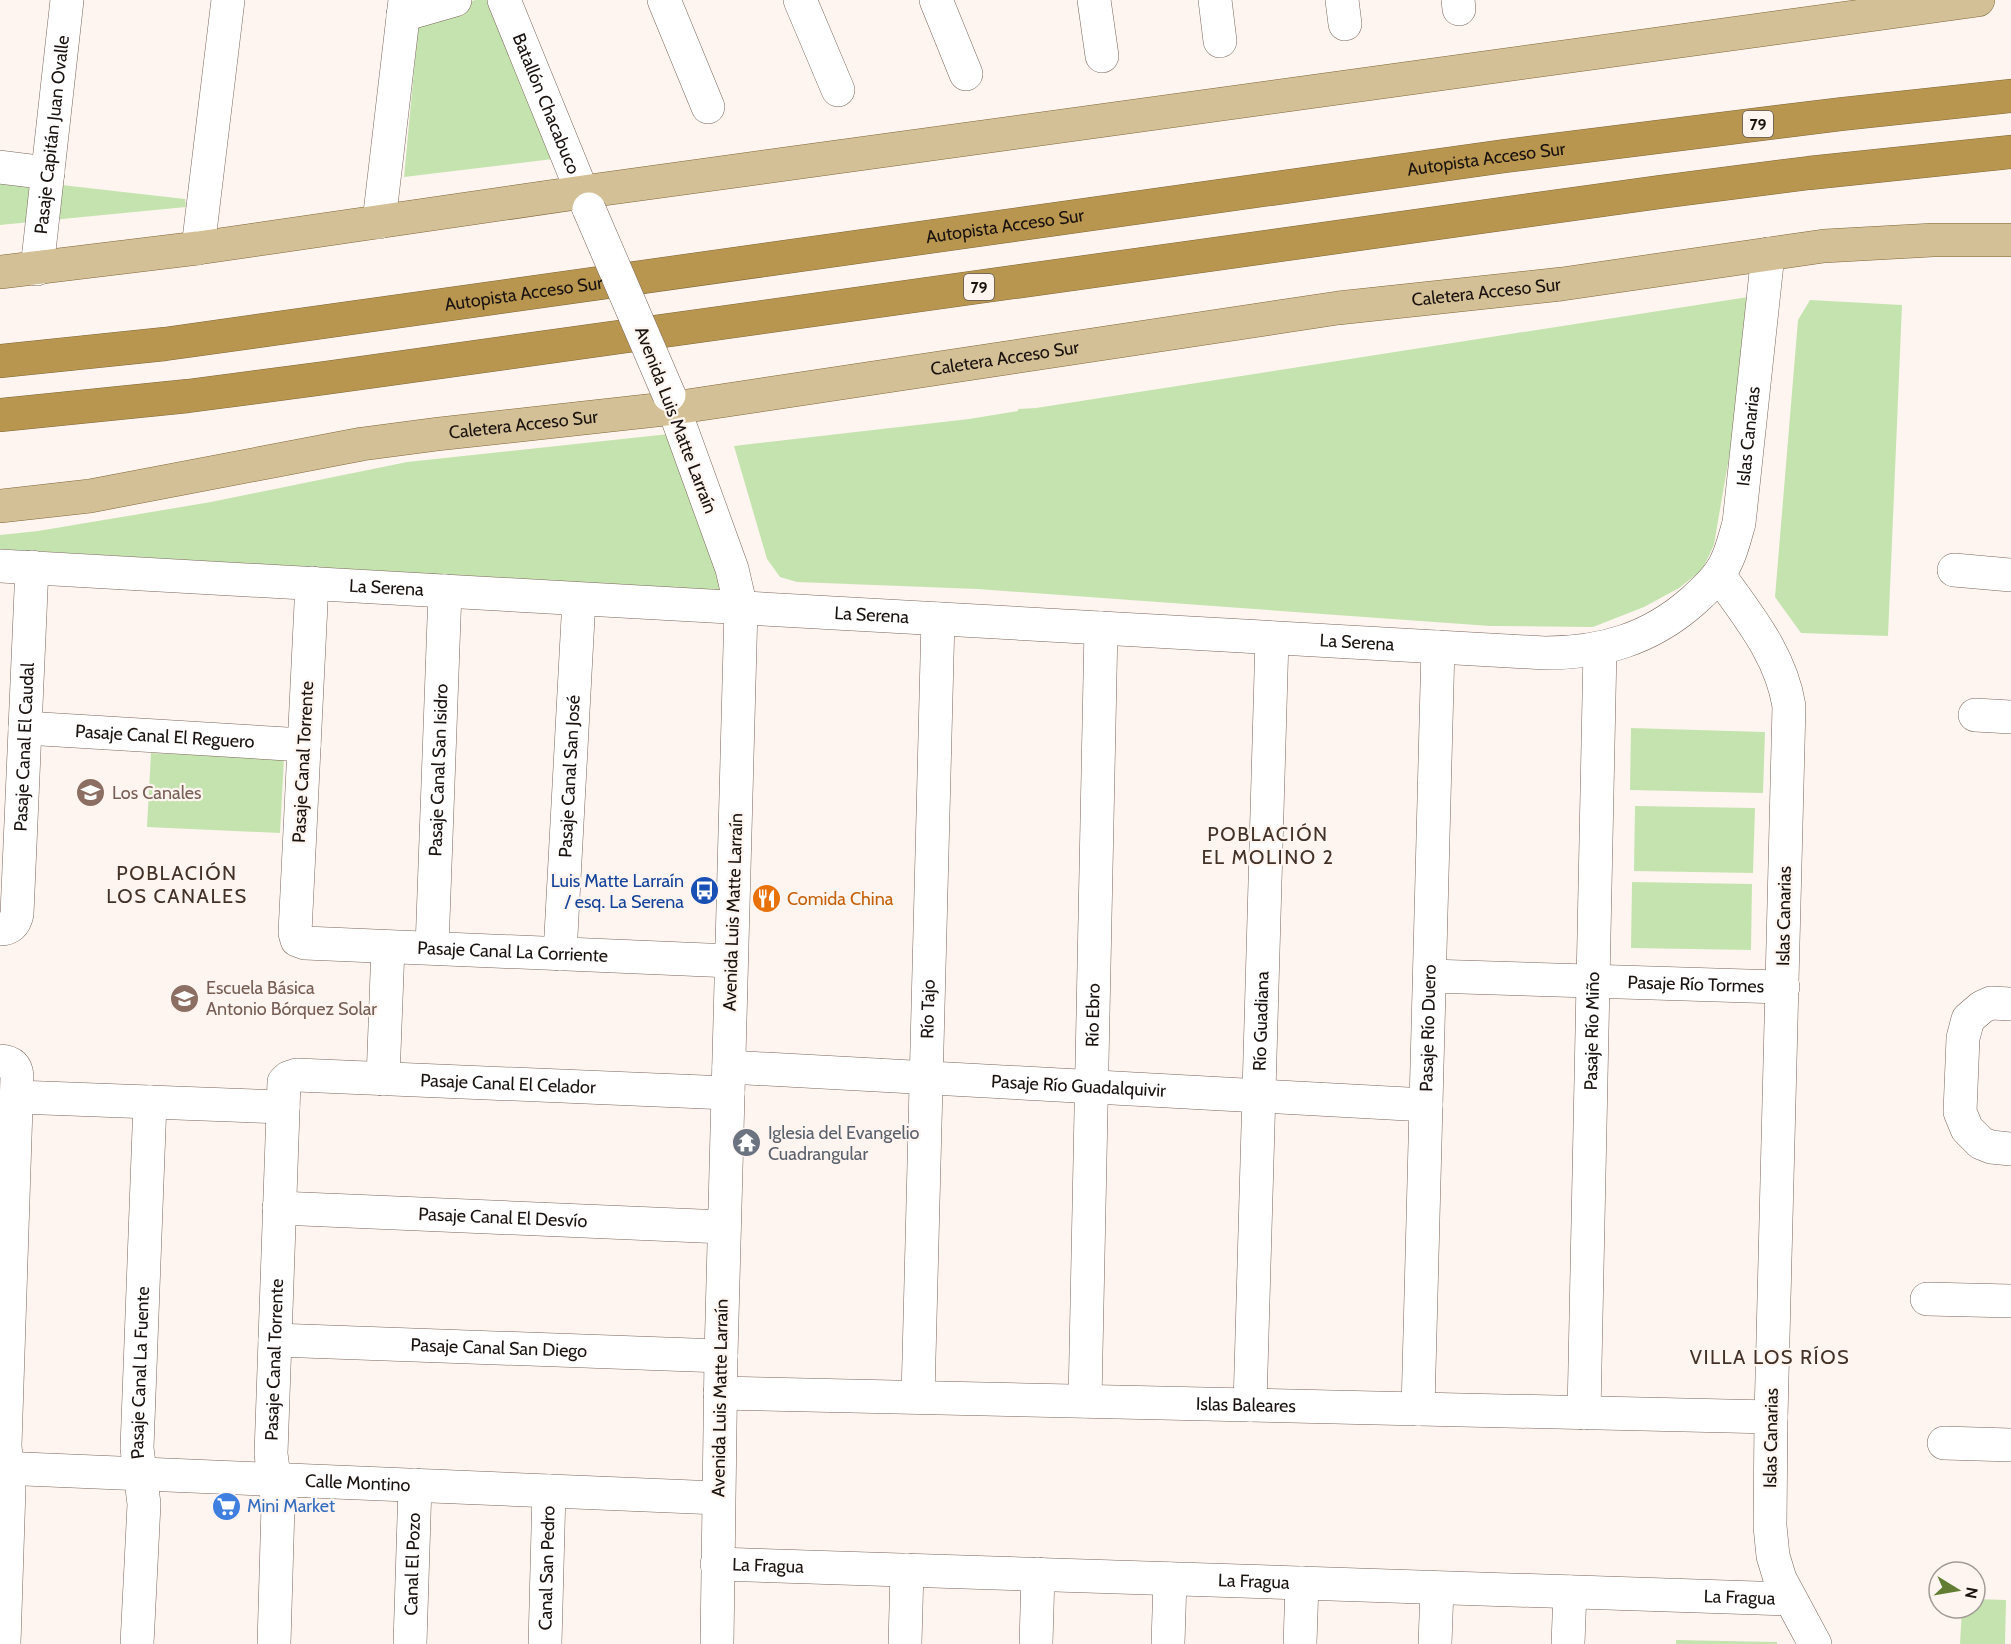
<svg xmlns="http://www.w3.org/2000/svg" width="2011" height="1644" viewBox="0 0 2011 1644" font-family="Cabin,sans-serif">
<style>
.green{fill:#c5e3ae}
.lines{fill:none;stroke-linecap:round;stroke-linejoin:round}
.minor-casing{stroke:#7a665b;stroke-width:34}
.major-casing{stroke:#816839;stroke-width:34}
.highway-casing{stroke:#816839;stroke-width:34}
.minor{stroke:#fff;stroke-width:33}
.major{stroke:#d4c096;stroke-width:33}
.highway{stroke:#b89650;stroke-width:33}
.minor-bridge-casing{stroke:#7a665b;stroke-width:34;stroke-linecap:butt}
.minor-bridge{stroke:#fff;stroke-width:33}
.labels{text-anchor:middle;stroke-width:4.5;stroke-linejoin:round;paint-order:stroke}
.shield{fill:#fef5f0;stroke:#5f5752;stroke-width:1.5}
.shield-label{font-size:16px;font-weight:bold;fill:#1b130f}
.street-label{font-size:18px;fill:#1b130f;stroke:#fef5f0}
.education-label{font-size:18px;fill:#785e54;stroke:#fef5f0;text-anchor:start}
.transit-label{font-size:18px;fill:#164399;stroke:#fef5f0;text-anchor:end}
.food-label{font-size:18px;fill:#c56008;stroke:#fef5f0;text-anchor:start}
.worship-label{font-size:18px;fill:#5b616d;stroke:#fef5f0;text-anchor:start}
.shop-label{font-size:18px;fill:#366cbe;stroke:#fef5f0;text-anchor:start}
.neighbourhood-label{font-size:20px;letter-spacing:1.5px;fill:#443228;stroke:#fef5f0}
</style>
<rect width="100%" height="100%" fill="#fef5f0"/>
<path class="green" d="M 475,0 L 493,0 L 553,159 L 404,177 L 419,18 Z
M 0,178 L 185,199 L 186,207 L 0,225 Z
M 1748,297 L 1736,418 L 1720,509 L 1714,545 L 1702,570 L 1679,588 L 1644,607 L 1593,627 L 1490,626 L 977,589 L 797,582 L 780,577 L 767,559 L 734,446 L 969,419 L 1018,411 L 1018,409 L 1036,408 Z
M 1810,300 L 1902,305 L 1888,636 L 1801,633 L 1775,597 L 1798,320 Z
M 669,434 L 728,582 L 719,591 L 0,549 L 0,535 L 38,531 L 211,502 L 407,462 Z
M 1631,728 L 1765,732 L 1763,793 L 1630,790 Z
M 151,753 L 284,759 L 280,833 L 147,827 Z
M 1635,806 L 1755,808 L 1753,873 L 1634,871 Z
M 1632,882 L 1752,884 L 1751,950 L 1631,948 Z
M 1975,1599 L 2006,1600 L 2005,1644 L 1960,1644 L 1962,1608 L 1975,1608 Z
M 1676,1640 L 1777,1642 L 1777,1644 L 1676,1644 Z"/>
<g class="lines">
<defs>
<g id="minor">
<path id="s1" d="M 504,0 L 589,209"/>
<path d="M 664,0 L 708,107"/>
<path d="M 800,0 L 838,90"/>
<path d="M 936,0 L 966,74"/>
<path d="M 1094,0 L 1102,56"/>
<path d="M 1215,0 L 1220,41"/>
<path d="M 1342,0 L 1345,24"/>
<path d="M 1458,0 L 1459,9"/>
<path d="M 403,15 L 455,0"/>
<path d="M 0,167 L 48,173"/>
<path d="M 379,222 L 405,0"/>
<path d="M 198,248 L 228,0"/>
<path id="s2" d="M 37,269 L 67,0"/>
<path d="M 669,395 L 732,569 L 741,608 L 721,1356 L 717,1644"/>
<path id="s3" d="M 0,566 L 1545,653 C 1602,653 1650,639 1693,601 C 1702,593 1712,584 1719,574 C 1730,559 1734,540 1739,523 L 1768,254"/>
<path d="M 1954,570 L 2011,575"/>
<path d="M 1719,575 C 1748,616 1781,655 1789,706 L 1771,1417 L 1770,1526 L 1773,1556 L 1780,1579 L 1815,1644"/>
<path id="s4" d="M 312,583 L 295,933 L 297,940 L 305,943 L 731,961"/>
<path d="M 1975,715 L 2011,717"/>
<path id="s5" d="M 25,728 L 304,745"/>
<path id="s6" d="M 0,929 C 10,929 15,924 17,914 L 32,567"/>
<path id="s7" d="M 432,948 L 445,591"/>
<path id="s8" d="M 560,954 L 579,599"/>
<path id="s9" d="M 1430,976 L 1783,987"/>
<path d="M 2011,1004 L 1991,1003 L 1982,1007 L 1968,1019 L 1963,1038 L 1960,1112 L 1967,1129 L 1981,1143 L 1991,1147 L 2011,1149"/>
<path d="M 0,1061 C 11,1062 16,1065 17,1076 L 5,1446 L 9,1488 L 4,1644"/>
<path id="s10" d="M 729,1067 L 1426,1105"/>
<path d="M 383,1079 L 388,947"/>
<path d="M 17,1097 L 283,1107"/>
<path id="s11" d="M 279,1208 L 724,1227"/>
<path d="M 1927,1299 L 2011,1301"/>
<path id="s12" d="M 275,1340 L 721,1356"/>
<path id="s13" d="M 720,1393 L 1771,1417"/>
<path id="s14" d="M 918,1397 L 938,619"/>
<path id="s15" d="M 1085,1401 L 1101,628"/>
<path id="s16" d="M 1250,1405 L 1272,638"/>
<path id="s17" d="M 1418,1409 L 1438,647"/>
<path id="s18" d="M 1584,1413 L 1600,649"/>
<path d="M 1944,1443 L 2011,1445"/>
<path id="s19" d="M 0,1468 L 718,1498"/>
<path id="s20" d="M 717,1564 L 1790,1599"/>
<path id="s21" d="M 137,1644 L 144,1504 L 137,1448 L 150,1102"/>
<path id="s22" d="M 274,1644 L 278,1506 L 271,1454 L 284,1082 L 288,1078 L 297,1075 L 728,1093"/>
<path id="s23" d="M 410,1644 L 415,1485"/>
<path id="s24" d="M 545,1644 L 549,1491"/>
<path d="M 905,1644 L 907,1570"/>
<path d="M 1036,1644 L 1038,1574"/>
<path d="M 1168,1644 L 1170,1579"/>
<path d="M 1300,1644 L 1302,1583"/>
<path d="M 1435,1644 L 1437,1588"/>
<path d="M 1568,1644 L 1570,1592"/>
</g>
<g id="major">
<path d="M 0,272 L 198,248 L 604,189 L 1978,0"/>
<path id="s25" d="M 0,506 L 90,496 L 362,444 L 438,434 L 674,408 L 1338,308 L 1562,284 L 1824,246 L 1933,240 L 2011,240"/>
</g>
<g id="highway">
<path id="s26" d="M 0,361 L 165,344 L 1505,156 L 1842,114 L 2011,96"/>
<path d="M 0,415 L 188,396 L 325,378 L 1660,192 L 1809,173 L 2011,152"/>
</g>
</defs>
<use href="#minor" class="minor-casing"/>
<use href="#major" class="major-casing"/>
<use href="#highway" class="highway-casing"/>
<use href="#minor" class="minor"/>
<use href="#major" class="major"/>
<use href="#highway" class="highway"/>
<defs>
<path id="minor-bridge" d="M 589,209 L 669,395"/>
</defs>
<use href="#minor-bridge" class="minor-bridge-casing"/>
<use href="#minor-bridge" class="minor-bridge"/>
</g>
<defs>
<symbol id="school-disc" viewBox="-11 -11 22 22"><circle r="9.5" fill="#8d6e63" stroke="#fef5f0"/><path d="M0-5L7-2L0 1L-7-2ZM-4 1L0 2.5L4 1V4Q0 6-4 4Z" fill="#fff"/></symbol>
<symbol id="bus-disc" viewBox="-11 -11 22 22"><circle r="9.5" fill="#1a4fb4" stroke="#fef5f0"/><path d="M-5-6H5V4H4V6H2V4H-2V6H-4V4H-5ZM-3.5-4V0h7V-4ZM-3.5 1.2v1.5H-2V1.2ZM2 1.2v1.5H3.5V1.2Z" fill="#fff"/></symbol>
<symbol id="restaurant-disc" viewBox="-11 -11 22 22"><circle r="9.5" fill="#e8710a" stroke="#fef5f0"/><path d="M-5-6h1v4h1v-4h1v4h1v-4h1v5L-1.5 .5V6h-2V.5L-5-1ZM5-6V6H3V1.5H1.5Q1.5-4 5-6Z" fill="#fff"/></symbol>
<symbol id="temple-disc" viewBox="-11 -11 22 22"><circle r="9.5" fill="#6b7280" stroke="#fef5f0"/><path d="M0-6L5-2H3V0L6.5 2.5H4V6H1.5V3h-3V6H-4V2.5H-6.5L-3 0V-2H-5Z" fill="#fff"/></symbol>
<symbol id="supermarket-disc" viewBox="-11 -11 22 22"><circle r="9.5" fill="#3f7fe0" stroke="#fef5f0"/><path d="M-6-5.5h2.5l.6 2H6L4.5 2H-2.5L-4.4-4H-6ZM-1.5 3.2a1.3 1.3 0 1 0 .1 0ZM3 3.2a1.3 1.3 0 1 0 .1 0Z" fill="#fff"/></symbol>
</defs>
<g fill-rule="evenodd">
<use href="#school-disc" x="74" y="776" width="33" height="33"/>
<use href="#bus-disc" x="688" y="874" width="33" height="33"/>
<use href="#restaurant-disc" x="750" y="882" width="33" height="33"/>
<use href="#school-disc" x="168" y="982" width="33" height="33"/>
<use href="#temple-disc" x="730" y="1126" width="33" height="33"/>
<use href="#supermarket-disc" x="210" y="1490" width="33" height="33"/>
</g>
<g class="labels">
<g class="shield">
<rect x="1743" y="111" width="30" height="26" rx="4.5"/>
<rect x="964" y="274" width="30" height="26" rx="4.5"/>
</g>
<g class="shield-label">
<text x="1758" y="130">79</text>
<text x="979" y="293">79</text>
</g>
<g class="street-label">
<text dy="6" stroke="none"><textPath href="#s1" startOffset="112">Batallón Chacabuco</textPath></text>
<text dy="6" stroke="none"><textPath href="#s2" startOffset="135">Pasaje Capitán Juan Ovalle</textPath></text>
<text dy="6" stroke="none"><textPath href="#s26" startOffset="1500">Autopista Acceso Sur</textPath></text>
<text dy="6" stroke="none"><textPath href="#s26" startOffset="1014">Autopista Acceso Sur</textPath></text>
<text dy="6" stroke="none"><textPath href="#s25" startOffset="1502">Caletera Acceso Sur</textPath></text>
<text dy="6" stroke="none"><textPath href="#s26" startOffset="528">Autopista Acceso Sur</textPath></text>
<text dy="6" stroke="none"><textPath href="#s25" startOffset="1016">Caletera Acceso Sur</textPath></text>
<text transform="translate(676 420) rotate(69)" y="6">Avenida Luis Matte Larraín</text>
<text dy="6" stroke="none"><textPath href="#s25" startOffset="530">Caletera Acceso Sur</textPath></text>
<text dy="6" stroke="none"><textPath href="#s3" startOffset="1888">Islas Canarias</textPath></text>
<text dy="6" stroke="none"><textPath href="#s3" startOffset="387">La Serena</textPath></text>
<text dy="6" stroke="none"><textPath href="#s3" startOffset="873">La Serena</textPath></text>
<text dy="6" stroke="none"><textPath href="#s3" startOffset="1359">La Serena</textPath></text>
<text dy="6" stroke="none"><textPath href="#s5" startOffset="140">Pasaje Canal El Reguero</textPath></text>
<text dy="6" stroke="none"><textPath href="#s6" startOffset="192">Pasaje Canal El Caudal</textPath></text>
<text transform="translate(303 762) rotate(-87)" y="6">Pasaje Canal Torrente</text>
<text dy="6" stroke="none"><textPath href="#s7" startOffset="178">Pasaje Canal San Isidro</textPath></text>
<text dy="6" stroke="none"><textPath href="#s8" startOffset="178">Pasaje Canal San José</textPath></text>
<text transform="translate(733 912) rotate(-88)" y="6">Avenida Luis Matte Larraín</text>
<text transform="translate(1784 916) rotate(-89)" y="6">Islas Canarias</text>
<text dy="6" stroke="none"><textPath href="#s4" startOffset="574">Pasaje Canal La Corriente</textPath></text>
<text dy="6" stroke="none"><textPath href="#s9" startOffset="266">Pasaje Río Tormes</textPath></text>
<text dy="6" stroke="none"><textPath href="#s14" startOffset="388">Río Tajo</textPath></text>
<text dy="6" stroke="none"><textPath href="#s15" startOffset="386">Río Ebro</textPath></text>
<text dy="6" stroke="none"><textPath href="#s16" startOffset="384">Río Guadiana</textPath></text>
<text dy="6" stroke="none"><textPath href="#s17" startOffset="381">Pasaje Río Duero</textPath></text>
<text dy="6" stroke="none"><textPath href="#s18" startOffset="382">Pasaje Río Miño</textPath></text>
<text dy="6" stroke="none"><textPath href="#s22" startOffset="789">Pasaje Canal El Celador</textPath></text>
<text dy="6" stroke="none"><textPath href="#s10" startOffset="350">Pasaje Río Guadalquivir</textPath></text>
<text dy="6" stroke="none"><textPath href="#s11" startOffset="224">Pasaje Canal El Desvío</textPath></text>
<text dy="6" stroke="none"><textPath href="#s12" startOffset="224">Pasaje Canal San Diego</textPath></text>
<text dy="6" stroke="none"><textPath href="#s22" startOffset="285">Pasaje Canal Torrente</textPath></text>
<text dy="6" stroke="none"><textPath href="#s21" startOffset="272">Pasaje Canal La Fuente</textPath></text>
<text transform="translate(720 1398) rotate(-89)" y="6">Avenida Luis Matte Larraín</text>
<text dy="6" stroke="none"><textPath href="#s13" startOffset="526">Islas Baleares</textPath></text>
<text transform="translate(1771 1438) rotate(-89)" y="6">Islas Canarias</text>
<text dy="6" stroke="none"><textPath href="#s19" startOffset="358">Calle Montino</textPath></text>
<text dy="6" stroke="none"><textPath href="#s23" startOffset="80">Canal El Pozo</textPath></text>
<text dy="6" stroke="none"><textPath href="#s20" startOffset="51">La Fragua</textPath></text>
<text dy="6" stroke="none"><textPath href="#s24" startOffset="76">Canal San Pedro</textPath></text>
<text dy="6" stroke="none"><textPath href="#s20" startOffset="537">La Fragua</textPath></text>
<text dy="6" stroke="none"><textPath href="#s20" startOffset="1023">La Fragua</textPath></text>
</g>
<g class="education-label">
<text x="112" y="799">Los Canales</text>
<text x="206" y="994">Escuela Básica<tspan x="206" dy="21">Antonio Bórquez Solar</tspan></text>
</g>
<g class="transit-label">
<text x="684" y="887">Luis Matte Larraín<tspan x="684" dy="21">/ esq. La Serena</tspan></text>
</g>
<g class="food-label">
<text x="787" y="905">Comida China</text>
</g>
<g class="worship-label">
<text x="768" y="1139">Iglesia del Evangelio<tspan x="768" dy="21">Cuadrangular</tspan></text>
</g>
<g class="shop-label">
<text x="247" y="1512">Mini Market</text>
</g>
<g class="neighbourhood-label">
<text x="1268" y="841">POBLACIÓN<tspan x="1268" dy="23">EL MOLINO 2</tspan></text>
<text x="177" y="880">POBLACIÓN<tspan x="177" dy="23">LOS CANALES</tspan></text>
<text x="1770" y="1364">VILLA LOS RÍOS</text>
</g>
</g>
<g transform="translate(1957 1590) rotate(101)"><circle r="28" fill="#fef5f0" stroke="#a39b96" stroke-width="1.5"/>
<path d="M0-4.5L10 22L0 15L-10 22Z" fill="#627d31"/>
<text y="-9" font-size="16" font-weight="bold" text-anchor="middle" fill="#1b130f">N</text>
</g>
</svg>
